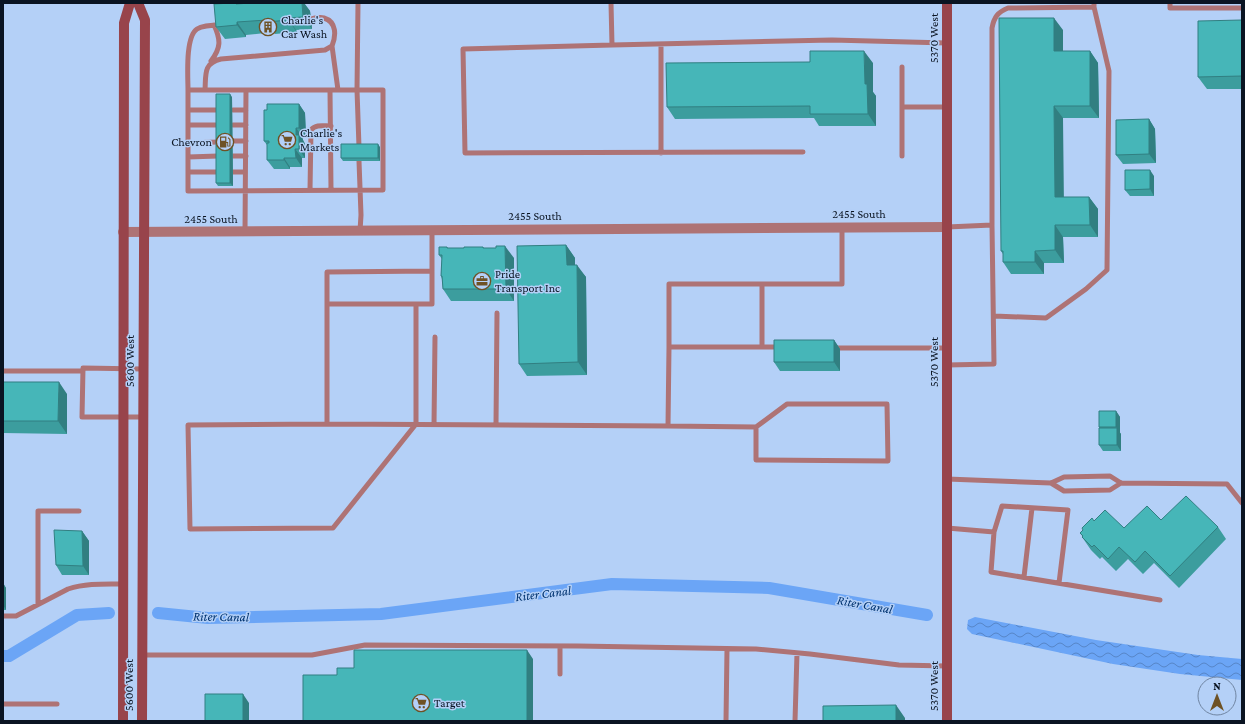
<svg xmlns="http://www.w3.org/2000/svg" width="1245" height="724" viewBox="0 0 1245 724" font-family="'Crimson Pro',serif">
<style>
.water{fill:url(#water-waves)}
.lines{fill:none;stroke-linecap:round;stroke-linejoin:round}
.canal{stroke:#6ba5f6;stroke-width:12}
.lane{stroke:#ae7375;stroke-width:5}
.street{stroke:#ae7375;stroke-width:10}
.secondary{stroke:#98444b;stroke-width:10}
.wall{fill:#3c9d9e}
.shaded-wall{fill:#317f81}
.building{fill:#46b6b8;stroke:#317f81}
.labels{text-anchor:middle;stroke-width:3;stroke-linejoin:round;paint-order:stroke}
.poi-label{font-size:12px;fill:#0a1422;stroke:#b4d0f7;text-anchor:start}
.street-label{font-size:12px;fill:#0a1422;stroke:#b4d0f7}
.water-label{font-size:13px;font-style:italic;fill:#003370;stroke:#b4d0f7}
</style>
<defs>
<pattern id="water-waves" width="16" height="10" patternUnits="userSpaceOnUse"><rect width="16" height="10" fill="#6ba5f6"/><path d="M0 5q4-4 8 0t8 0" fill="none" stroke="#5685c7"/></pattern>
</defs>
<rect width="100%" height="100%" fill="#b4d0f7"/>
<path class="water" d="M 975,617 L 1096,640 L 1198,655 L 1242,659 L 1242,680 L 1180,674 L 1113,664 L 972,634 L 967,629 L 968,620 Z"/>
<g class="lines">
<path class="canal" d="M 158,613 L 208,618 L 381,614 L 612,584 L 769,588 L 927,615
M 3,656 L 9,656 L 77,615 L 109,613"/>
<path class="lane" d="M 611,3 L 612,45 L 463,49 L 465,153 L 803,152
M 1170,3 L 1170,8 L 1242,8
M 661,44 L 661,153
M 612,45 L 832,40 L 947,43
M 332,46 L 338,90
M 211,61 C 221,48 221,40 214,25
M 902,67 L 902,107 L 947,107
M 188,90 C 188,77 185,37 197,29 C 203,25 214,25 222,25
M 205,90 C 206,75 203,63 221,59 L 325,50 L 332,46 C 336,36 337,22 324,18 C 320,17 315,18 311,19
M 246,90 L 188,90 L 188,191 L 383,190 L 383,90 L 357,90 L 359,147
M 330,90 L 331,190
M 902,107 L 902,156
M 188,110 L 218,110
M 233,110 L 246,110
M 188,125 L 218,125
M 233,125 L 246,125
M 233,141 L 246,141
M 188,143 L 218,142
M 233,156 L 246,156
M 188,157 L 218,156
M 359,161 L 361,215 L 360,231
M 188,172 L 218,172
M 233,172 L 245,172
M 310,190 L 311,130 C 316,124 323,126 331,126
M 992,225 L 992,28 C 994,17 998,12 1008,8 L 1094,7 L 1094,3
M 947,227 L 992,225 L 994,364 L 947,365
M 432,230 L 432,304 L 327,304 L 327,424 L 668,426 L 669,347 L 780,347
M 245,232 L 246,90 L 357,90 L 358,3
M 762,284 L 762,347
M 327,304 L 327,272 L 432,271
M 994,316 L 1046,318 L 1086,289 L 1107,270 L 1109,71 L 1094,7
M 669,347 L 669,284 L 842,284 L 842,228
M 834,348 L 947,348
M 3,371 L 83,371
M 143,417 L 82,417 L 83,368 L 143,369
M 327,424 L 188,425 L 190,529 L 333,528 L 416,424 L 416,304
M 434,425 L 435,337
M 496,425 L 497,313
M 668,426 L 756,427 L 756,460 L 888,461 L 887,404 L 787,404 L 756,427
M 947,479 L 1051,483 L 1064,477 L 1110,476 L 1121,483 L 1227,484 L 1242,503
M 1051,483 L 1064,491 L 1110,490 L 1121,483
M 947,528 L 994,532 L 991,572 L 1160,600
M 994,532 L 1002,506 L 1068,510 L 1059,583
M 1024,577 L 1032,508
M 38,604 L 38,511 L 79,511
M 3,616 L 16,616 L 68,589 C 86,583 104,584 123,584
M 142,655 L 312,655 L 365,645 L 578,646 L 756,649 L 810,654 L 899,665 L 947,666
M 560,674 L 560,646
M 3,704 L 57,704
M 726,721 L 727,649
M 795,721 L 797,653"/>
<path class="street" d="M 123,232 L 947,227"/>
<path class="secondary" d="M 138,3 L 145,20 L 142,721
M 947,3 L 947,721
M 123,721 L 124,23 L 130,3"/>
</g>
<path class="wall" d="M 251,3 L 304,3 L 310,11 L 312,29 L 296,30 L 297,32 L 275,34 L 274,32 L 246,35 L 246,37 L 225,39 L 216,27 L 237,4 Z
M 1242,20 L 1242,89 L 1207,89 L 1198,77 Z
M 1063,30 L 1063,51 L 1090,51 L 1098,63 L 1099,118 L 1063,118 L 1063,197 L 1089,197 L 1098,209 L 1098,237 L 1063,237 L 1064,263 L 1044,263 L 1044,274 L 1011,274 L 1003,262 L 1003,254 L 1001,251 Z
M 873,63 L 873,92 L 876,96 L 876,126 L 819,126 L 814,118 L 675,119 L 667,107 Z
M 232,97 L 233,186 L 218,186 L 216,183 Z
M 299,104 L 305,113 L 306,137 L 303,137 L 303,140 L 305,144 L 305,158 L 302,158 L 302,167 L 290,167 L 290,169 L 274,169 L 267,160 L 267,145 L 264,141 L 267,110 Z
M 1149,119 L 1155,129 L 1156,163 L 1123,164 L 1116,155 Z
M 380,147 L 380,161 L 343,161 L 341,158 Z
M 1154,176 L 1154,196 L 1130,196 L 1125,190 Z
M 566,245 L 575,258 L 575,265 L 586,277 L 587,375 L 527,376 L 519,364 Z
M 447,247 L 448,248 L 464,248 L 483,247 L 484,248 L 514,258 L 514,301 L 451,301 L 443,289 L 442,279 L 441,276 L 442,259 L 439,255 Z
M 834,340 L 840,349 L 840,371 L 780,371 L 774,362 Z
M 3,382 L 67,394 L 67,434 L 3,433 Z
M 1116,411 L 1120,417 L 1120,433 L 1121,434 L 1121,451 L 1103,451 L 1099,445 L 1099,427 Z
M 1161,520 L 1218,527 L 1226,539 L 1179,588 L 1154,563 L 1143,574 L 1128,559 L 1116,571 L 1102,557 L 1100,559 L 1091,550 L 1082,537 L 1083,537 L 1080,533 L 1094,521 L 1124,528 Z
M 82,531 L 89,541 L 89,575 L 62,575 L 56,565 Z
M 3,583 L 6,588 L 6,610 L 3,610 Z"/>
<path class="shaded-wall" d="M 302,3 L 304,3 L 310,11 L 312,29 L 303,17 Z
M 288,18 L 296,30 L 297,32 L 288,20 Z
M 1054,18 L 1063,30 L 1063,63 L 1054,51 Z
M 237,22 L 246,35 L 246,37 L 237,25 Z
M 864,51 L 873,63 L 873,92 L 876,96 L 876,126 L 868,114 L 865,84 Z
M 1090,51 L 1098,63 L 1099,118 L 1090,106 Z
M 230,94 L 232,97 L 233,186 L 230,183 Z
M 299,104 L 305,113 L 306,137 L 299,128 Z
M 1054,106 L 1063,118 L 1064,209 L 1055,197 Z
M 1149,119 L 1155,129 L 1156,163 L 1149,154 Z
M 296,128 L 303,137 L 303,140 L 305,144 L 305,158 L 299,149 L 296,135 Z
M 378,144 L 380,147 L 380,161 L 378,158 Z
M 295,149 L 302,158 L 302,167 L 296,158 Z
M 284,158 L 290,167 L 290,169 L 284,160 Z
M 1150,170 L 1154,176 L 1154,196 L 1150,189 Z
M 1089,197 L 1098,209 L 1098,237 L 1090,225 Z
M 1055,225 L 1063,237 L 1064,263 L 1055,250 Z
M 566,245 L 575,258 L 575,278 L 567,265 Z
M 505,246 L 514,258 L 514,301 L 506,289 Z
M 1035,251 L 1044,263 L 1044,274 L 1035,262 Z
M 577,265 L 586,277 L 587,375 L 578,362 Z
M 834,340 L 840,349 L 840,371 L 834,362 Z
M 59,382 L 67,394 L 67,434 L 58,421 Z
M 1116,411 L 1120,417 L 1120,433 L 1116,427 Z
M 1117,428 L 1121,434 L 1121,451 L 1117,445 Z
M 82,531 L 89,541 L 89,575 L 83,566 Z
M 3,583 L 6,588 L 6,610 L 3,605 Z
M 527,650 L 533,659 L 533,721 L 527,721 Z
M 243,694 L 249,703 L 249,721 L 243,721 Z
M 896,705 L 905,718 L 905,721 L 896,721 Z"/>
<path class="building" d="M 232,3 L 236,3 L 236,4 L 251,3 L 302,3 L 303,17 L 288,18 L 288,20 L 267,22 L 267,20 L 237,22 L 237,25 L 216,27 L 214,4 Z
M 999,18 L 1054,18 L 1054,51 L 1090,51 L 1090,106 L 1054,106 L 1055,197 L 1089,197 L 1090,225 L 1055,225 L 1055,250 L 1035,251 L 1035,262 L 1003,262 L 1003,251 L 1001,251 Z
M 1242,20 L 1242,76 L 1198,77 L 1198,21 Z
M 810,51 L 864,51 L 865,84 L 867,84 L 868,114 L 810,114 L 810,106 L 667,107 L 666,63 L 810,62 Z
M 216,94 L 230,94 L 230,183 L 216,183 Z
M 267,104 L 299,104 L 299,128 L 296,128 L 296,135 L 299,135 L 299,149 L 295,149 L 296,158 L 284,158 L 284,160 L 267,160 L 267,143 L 269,143 L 269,141 L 264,141 L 264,110 L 267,110 Z
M 1149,119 L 1149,154 L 1116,155 L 1116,120 Z
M 341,144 L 378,144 L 378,158 L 341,158 Z
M 1125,170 L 1150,170 L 1150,189 L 1125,190 Z
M 566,245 L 567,265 L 577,265 L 578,362 L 519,364 L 517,246 Z
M 496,246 L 505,246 L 506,289 L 443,289 L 442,276 L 441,276 L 442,255 L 439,255 L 439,247 L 447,247 L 447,248 L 464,248 L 464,247 L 483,247 L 483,248 L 496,248 Z
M 774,340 L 834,340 L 834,362 L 774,362 Z
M 3,382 L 59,382 L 58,421 L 3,421 Z
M 1099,411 L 1116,411 L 1116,427 L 1099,427 Z
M 1099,428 L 1117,428 L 1117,445 L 1099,445 Z
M 1186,496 L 1218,527 L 1170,576 L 1145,551 L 1135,562 L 1119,547 L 1108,559 L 1094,545 L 1092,547 L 1082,537 L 1083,536 L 1080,533 L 1083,530 L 1082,528 L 1092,518 L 1094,521 L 1105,510 L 1124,528 L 1147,506 L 1161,520 Z
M 54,530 L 82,531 L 83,566 L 56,565 Z
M 354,650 L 527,650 L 527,721 L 303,721 L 303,675 L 337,675 L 337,668 L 354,668 Z
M 205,694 L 243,694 L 243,721 L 205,721 Z
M 896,705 L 896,721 L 823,721 L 823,706 Z"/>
<defs>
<symbol id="building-ring" viewBox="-11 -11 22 22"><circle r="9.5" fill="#b4d0f7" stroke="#6e5225" stroke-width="1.5"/><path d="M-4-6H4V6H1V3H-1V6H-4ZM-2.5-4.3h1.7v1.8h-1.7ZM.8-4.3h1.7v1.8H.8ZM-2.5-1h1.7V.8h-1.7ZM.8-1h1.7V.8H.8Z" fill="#6e5225"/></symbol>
<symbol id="supermarket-ring" viewBox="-11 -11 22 22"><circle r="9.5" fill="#b4d0f7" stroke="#6e5225" stroke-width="1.5"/><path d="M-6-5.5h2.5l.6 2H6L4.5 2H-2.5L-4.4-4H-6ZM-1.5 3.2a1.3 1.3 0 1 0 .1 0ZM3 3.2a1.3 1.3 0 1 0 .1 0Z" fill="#6e5225"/></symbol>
<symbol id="fuel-ring" viewBox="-11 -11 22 22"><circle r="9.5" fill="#b4d0f7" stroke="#6e5225" stroke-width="1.5"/><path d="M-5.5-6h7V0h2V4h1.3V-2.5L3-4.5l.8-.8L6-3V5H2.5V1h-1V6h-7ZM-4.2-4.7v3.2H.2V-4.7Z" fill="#6e5225"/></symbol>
<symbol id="office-ring" viewBox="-11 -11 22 22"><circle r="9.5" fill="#b4d0f7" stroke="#6e5225" stroke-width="1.5"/><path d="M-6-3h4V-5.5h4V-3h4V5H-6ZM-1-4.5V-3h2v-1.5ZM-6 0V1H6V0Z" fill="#6e5225"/></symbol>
</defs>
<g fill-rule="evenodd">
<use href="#building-ring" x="258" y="17" width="20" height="20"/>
<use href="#supermarket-ring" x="277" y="130" width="20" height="20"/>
<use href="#fuel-ring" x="215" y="132" width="20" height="20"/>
<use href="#office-ring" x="472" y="271" width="20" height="20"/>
<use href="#supermarket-ring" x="411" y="693" width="20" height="20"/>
</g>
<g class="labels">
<g class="poi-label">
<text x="281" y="24">Charlie's<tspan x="281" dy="14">Car Wash</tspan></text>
<text x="300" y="137">Charlie's<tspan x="300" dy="14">Markets</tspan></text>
<text x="212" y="146" text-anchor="end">Chevron</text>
<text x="495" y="278">Pride<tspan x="495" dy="14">Transport Inc</tspan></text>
<text x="434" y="707">Target</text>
</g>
<g class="street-label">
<text transform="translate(934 38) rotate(-90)" y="4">5370 West</text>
<text x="859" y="218">2455 South</text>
<text x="535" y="220">2455 South</text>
<text x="211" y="223">2455 South</text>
<text transform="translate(130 361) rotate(-90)" y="4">5600 West</text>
<text transform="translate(934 362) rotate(-90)" y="4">5370 West</text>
<text transform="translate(129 685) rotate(-90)" y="4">5600 West</text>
<text transform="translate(934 686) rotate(-90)" y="4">5370 West</text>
</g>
<g class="water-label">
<text transform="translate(543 593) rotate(-7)" y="5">Riter Canal</text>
<text transform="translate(865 604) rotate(10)" y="5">Riter Canal</text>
<text transform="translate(221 616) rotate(1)" y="5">Riter Canal</text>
</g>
</g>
<rect width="1245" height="724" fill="none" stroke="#0a1422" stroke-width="8"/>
<g transform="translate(1217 696)"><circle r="19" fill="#b4d0f7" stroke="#7085a2"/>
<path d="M0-3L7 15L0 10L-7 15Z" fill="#6e5225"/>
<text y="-6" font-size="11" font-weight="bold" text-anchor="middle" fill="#0a1422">N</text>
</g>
</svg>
